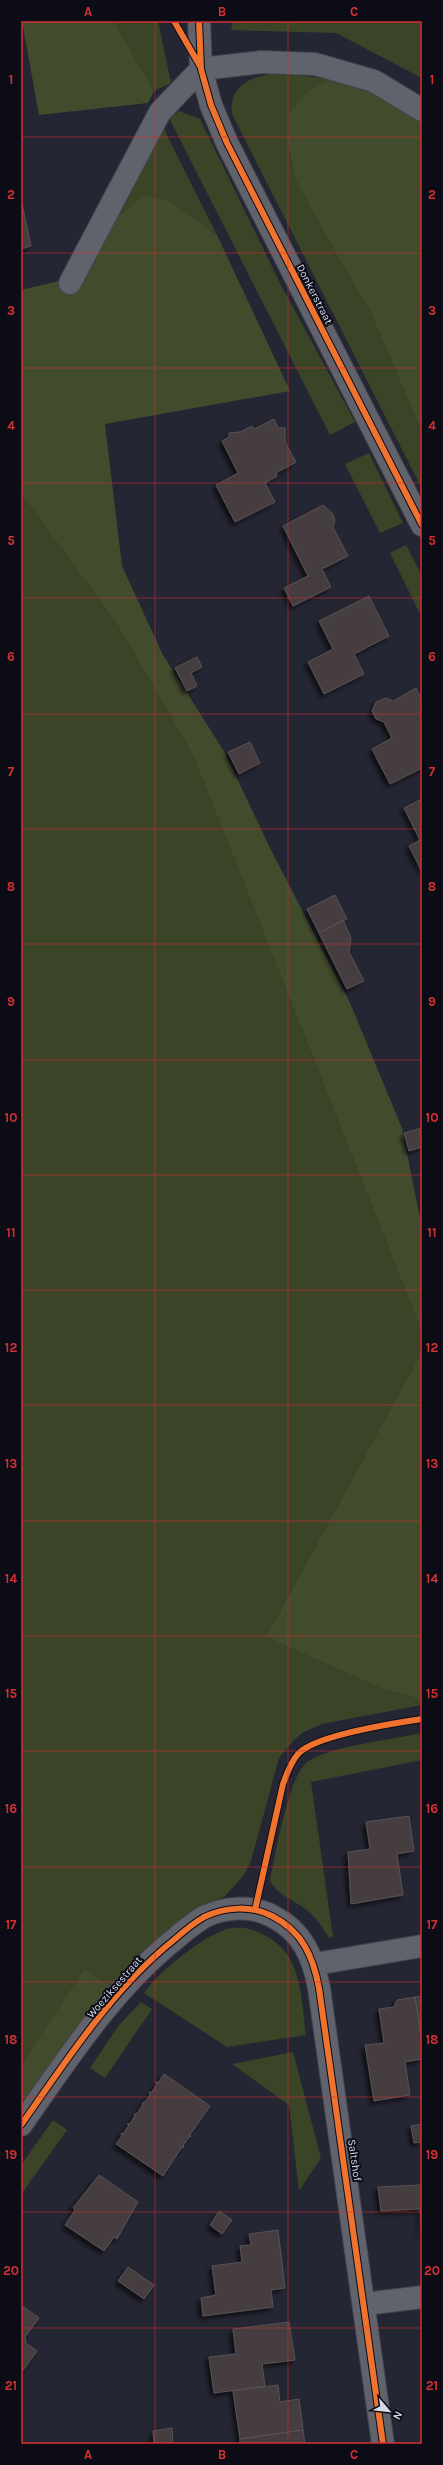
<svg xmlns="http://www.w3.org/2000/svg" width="443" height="2465" viewBox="0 0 443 2465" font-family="Karla,sans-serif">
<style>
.green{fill:#3b4426}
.forest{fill:#424c2d}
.building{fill:#443d41;stroke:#585255;filter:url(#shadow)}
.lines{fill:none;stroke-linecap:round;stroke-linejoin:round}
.street-casing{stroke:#434450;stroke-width:24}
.street{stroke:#60626c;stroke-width:22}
.cycleway-casing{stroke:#0b0c16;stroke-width:8}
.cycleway{stroke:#ef722f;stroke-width:6}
.grid{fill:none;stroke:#d63132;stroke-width:1;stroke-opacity:0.55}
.labels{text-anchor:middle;stroke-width:4;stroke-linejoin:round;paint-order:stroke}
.street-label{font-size:11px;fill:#d7daea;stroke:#0b0c16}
.neatline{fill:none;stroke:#d63132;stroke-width:1.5}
.grid-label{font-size:13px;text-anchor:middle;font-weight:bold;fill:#d63132}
</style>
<defs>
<filter id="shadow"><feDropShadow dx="-3.5" dy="3.5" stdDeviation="2" flood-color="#0009"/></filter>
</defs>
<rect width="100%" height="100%" fill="#252633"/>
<path class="green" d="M 114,21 L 158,21 L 171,83 L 154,91 Z
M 233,21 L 422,21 L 422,78 L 336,33 L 231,30 Z
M 280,73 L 330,79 L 311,89 L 288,143 L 295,177 L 331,245 L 371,313 L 422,433 L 422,489 L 232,114 C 229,83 254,75 280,73 Z
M 179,111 L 200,119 L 281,285 L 355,422 L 330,435 L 169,118 Z
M 164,129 L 217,235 L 172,202 L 114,221 Z
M 369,453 L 403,523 L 380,533 L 345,464 Z
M 21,494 L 115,621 L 193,755 L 422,1332 L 422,1351 L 266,1637 L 383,1689 L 422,1700 L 422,1705 L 322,1724 L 302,1733 L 293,1741 L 279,1758 L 251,1861 L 244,1875 L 224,1897 L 199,1907 L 183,1917 L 110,1985 L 84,1969 L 21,2064 Z
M 406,545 L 422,576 L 422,611 L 419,612 L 390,553 Z
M 422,1733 L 422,1760 L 311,1782 L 333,1937 L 329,1938 C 323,1928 317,1919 308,1911 C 295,1900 276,1895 270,1880 C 276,1853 287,1783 305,1764 C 322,1747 396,1739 422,1733 Z
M 245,1928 C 302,1942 300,1987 306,2035 L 227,2047 L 144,1993 C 158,1972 200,1939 224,1930 C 230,1927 239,1928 245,1928 Z
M 141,2002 L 152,2009 L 105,2078 L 90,2068 L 119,2025 Z
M 293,2052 L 321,2158 L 299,2191 L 289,2105 L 232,2064 Z
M 53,2120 L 67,2130 L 22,2193 L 21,2165 Z"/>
<path class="forest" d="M 22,21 L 114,21 L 154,91 L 148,103 L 39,115 Z
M 330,79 L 368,90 L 422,122 L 422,433 L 371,313 L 331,245 L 295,178 L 288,143 L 290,111 L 311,89 Z
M 144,195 L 172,202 L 217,235 L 290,391 L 105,424 L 122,566 L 163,655 L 225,753 L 270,848 L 350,1003 L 402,1128 L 422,1228 L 422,1332 L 193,755 L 115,621 L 21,494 L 21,290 L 59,281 L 79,290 L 114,221 Z
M 422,1351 L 422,1700 L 383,1689 L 266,1637 Z
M 84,1969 L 110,1985 L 21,2109 L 21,2064 Z"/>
<path class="building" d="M 21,199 L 31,246 L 21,249 Z
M 274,419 L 278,428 L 285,428 L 285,442 L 296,462 L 276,473 L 277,476 L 265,483 L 275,502 L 235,522 L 216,485 L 238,473 L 222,441 L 229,437 L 229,433 L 240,432 L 252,426 L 254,429 Z
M 323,505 L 333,514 L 335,521 L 333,527 L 348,556 L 322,569 L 331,587 L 293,606 L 284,588 L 308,576 L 283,526 Z
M 369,596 L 389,636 L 354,654 L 364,674 L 324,694 L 308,662 L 333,649 L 319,621 Z
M 197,657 L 202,667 L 191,673 L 197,686 L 187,691 L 175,668 Z
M 416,688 L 422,701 L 422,768 L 390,784 L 372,749 L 392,738 L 384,722 L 376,719 L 372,711 L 376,702 L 386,698 L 393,701 Z
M 250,742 L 260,763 L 239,774 L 228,752 Z
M 422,799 L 422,872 L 409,846 L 420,840 L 404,808 Z
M 335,895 L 347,919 L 319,933 L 307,909 Z
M 343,920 L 351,938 L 349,952 L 364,981 L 347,989 L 319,933 Z
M 422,1128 L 422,1147 L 409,1151 L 404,1133 Z
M 409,1816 L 414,1851 L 397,1854 L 403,1895 L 351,1904 L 348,1852 L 370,1849 L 366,1822 Z
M 422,1996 L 422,2041 L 415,1997 Z
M 415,1997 L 422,2041 L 422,2059 L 405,2062 L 410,2095 L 374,2101 L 365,2045 L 384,2043 L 379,2009 L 394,2007 L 397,2000 Z
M 164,2074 L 210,2106 L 190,2135 L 191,2137 L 190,2136 L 183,2145 L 184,2148 L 182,2147 L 163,2176 L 116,2144 L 122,2136 L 121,2133 L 123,2134 L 129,2125 L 127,2124 L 131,2123 L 135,2115 L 134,2114 L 137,2114 L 143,2104 L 143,2102 L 144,2103 L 150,2095 L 149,2092 L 151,2093 L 157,2084 L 156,2081 L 158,2083 Z
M 422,2124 L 422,2142 L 414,2143 L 411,2126 Z
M 99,2175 L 138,2202 L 117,2239 L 114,2237 L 104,2251 L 65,2225 L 75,2210 L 73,2208 Z
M 419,2185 L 422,2185 L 422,2237 L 420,2209 L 381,2211 L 378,2187 Z
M 219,2211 L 232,2220 L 222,2234 L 210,2225 Z
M 278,2230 L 285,2288 L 271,2290 L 273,2307 L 203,2316 L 201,2298 L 216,2295 L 212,2266 L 242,2262 L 240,2246 L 251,2245 L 249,2234 Z
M 128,2267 L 154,2285 L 144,2299 L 118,2281 Z
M 21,2305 L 39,2318 L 25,2337 L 26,2343 L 37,2351 L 21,2373 Z
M 289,2322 L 295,2360 L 262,2364 L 265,2386 L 214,2393 L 209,2357 L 236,2354 L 233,2329 Z
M 278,2385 L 280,2402 L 299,2399 L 303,2430 L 240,2439 L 233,2391 Z
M 172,2428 L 173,2444 L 154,2444 L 153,2431 Z
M 303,2430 L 305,2444 L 240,2444 L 240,2439 Z"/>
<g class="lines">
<defs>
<path id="street" d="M 199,21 L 201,69 L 211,105 L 227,143 L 422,525
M 201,69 L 261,62 L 315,64 L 374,81 L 422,110
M 70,283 L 160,112 L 201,69
M 315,1964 L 422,1946
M 21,2125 C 67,2060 112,1989 175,1939 C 184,1931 194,1923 204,1917 C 225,1907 251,1905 272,1916 C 302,1931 313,1956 319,1988 L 383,2444
M 365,2304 L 422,2297"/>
</defs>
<use href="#street" class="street-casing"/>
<use href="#street" class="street"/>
<defs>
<path id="cycleway" d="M 174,21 L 200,66
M 199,21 L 201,69 L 211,105 L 227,143 L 422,525
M 255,1910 L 283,1784 C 287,1774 290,1763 298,1754 C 315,1735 395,1723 422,1719
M 21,2125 C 67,2060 112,1989 175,1939 C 184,1931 194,1923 204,1917 C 225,1907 251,1905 272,1916 C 302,1931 313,1956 319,1988 L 383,2444"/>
</defs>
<use href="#cycleway" class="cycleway-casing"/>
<use href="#cycleway" class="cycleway"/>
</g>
<path class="grid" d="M 155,21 L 155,2444M 288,21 L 288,2444M 21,137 L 422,137M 21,253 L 422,253M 21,368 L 422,368M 21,483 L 422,483M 21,598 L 422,598M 21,714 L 422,714M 21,829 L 422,829M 21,944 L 422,944M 21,1060 L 422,1060M 21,1175 L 422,1175M 21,1290 L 422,1290M 21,1405 L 422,1405M 21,1521 L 422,1521M 21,1636 L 422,1636M 21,1751 L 422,1751M 21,1867 L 422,1867M 21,1982 L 422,1982M 21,2097 L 422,2097M 21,2212 L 422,2212M 21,2328 L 422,2328"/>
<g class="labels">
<g class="street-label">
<text transform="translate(315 294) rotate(63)" y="4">Donkerstraat</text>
<text transform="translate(114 1987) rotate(-49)" y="4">Woeziksestraat</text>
<text transform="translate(355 2160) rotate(82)" y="4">Saltshof</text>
</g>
</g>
<rect width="443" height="2465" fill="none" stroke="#0b0c16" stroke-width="44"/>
<g transform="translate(389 2411) rotate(118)" stroke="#0b0c16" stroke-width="3" paint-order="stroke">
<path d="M0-3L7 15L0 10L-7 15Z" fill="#d7daea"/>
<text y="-6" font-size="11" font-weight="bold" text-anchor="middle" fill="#d7daea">N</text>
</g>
<rect x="22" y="22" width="399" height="2421" class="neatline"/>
<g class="grid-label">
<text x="88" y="16">A</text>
<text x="222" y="16">B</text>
<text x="354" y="16">C</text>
<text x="11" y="84">1</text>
<text x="432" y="84">1</text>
<text x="11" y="199">2</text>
<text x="432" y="199">2</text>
<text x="11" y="315">3</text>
<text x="432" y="315">3</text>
<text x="11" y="430">4</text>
<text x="432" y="430">4</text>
<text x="11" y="545">5</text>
<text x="432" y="545">5</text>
<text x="11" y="661">6</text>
<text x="432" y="661">6</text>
<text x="11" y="776">7</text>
<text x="432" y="776">7</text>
<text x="11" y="891">8</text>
<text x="432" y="891">8</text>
<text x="11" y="1006">9</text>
<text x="432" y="1006">9</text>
<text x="11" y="1122">10</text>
<text x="432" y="1122">10</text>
<text x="11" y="1237">11</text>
<text x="432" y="1237">11</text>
<text x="11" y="1352">12</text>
<text x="432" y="1352">12</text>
<text x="11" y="1468">13</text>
<text x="432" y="1468">13</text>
<text x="11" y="1583">14</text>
<text x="432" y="1583">14</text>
<text x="11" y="1698">15</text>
<text x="432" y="1698">15</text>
<text x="11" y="1813">16</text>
<text x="432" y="1813">16</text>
<text x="11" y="1929">17</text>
<text x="432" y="1929">17</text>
<text x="11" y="2044">18</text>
<text x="432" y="2044">18</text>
<text x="11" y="2159">19</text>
<text x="432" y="2159">19</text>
<text x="11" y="2275">20</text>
<text x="432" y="2275">20</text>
<text x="11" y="2390">21</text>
<text x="432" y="2390">21</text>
<text x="88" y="2459">A</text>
<text x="222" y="2459">B</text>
<text x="354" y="2459">C</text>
</g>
</svg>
